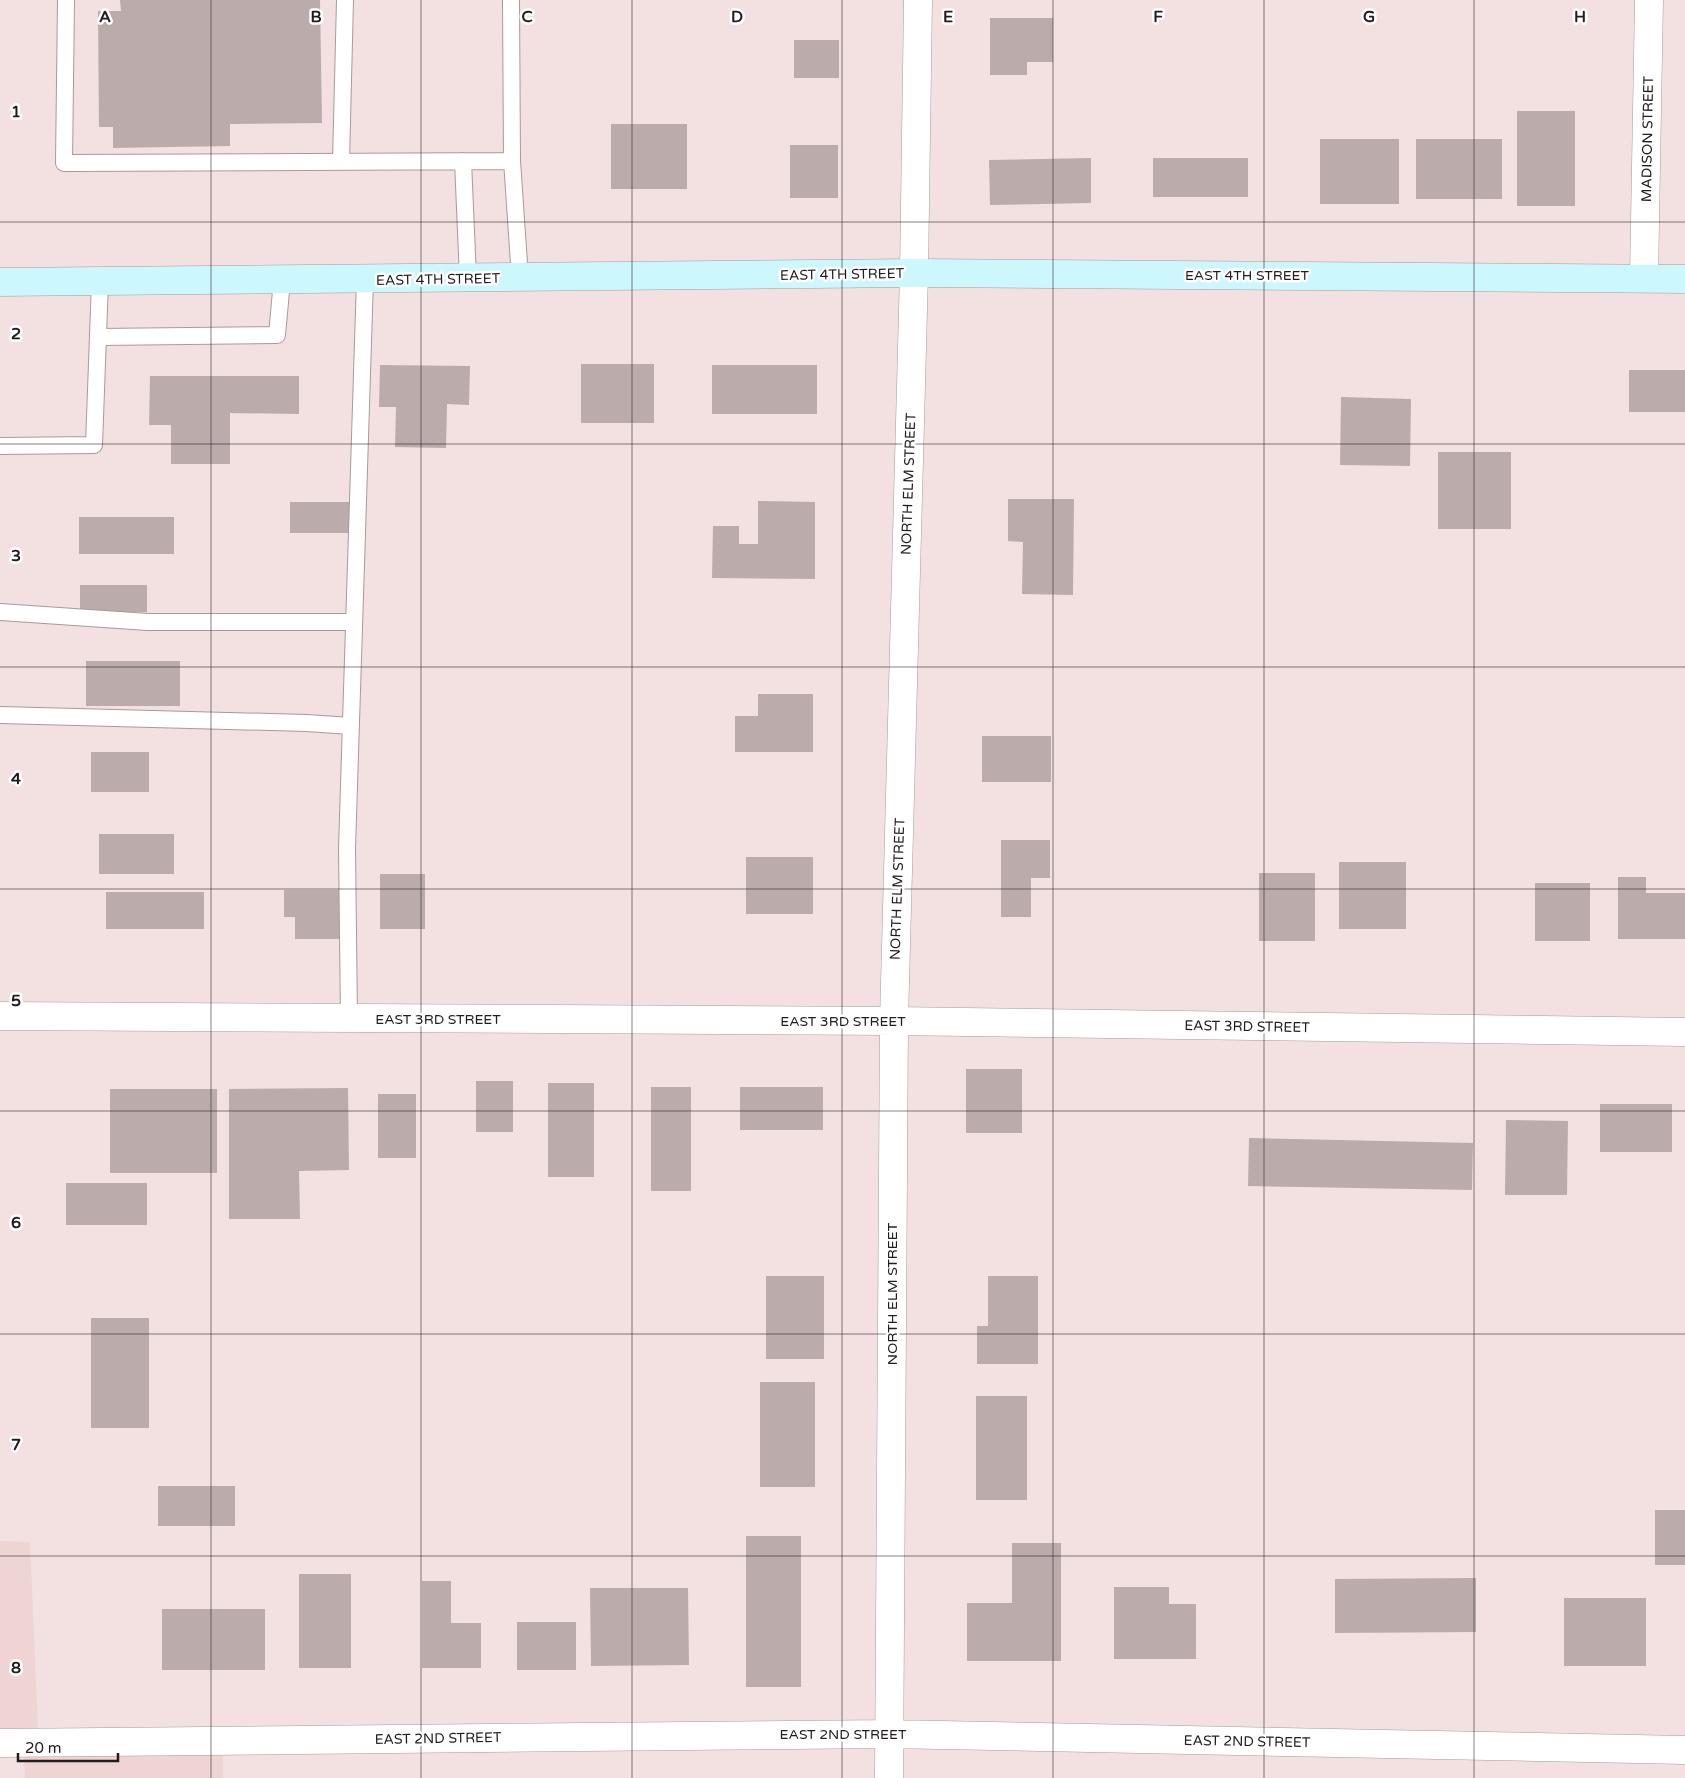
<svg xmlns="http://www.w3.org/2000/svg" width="1685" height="1778" viewBox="0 0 1685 1778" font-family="'Varela Round',sans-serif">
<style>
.built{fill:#eed4d3}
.building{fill:#bbabab}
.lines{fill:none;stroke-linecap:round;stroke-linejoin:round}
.lane-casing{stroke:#a99a99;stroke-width:18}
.street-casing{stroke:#a99a99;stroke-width:29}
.secondary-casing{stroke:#a99a99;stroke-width:29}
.lane{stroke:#fff;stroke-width:16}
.street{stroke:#fff;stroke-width:28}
.secondary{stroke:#cbf7fd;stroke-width:28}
.grid{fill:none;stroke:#221c1c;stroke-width:1;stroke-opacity:0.55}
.labels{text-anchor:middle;stroke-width:5;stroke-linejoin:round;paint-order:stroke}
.street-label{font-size:14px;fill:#221c1c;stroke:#fff}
.grid-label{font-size:16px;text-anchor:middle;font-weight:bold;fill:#221c1c;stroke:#fff;stroke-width:5;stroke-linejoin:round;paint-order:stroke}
</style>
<rect width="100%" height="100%" fill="#f2e1e0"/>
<path class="built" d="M 0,1541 L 30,1542 L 39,1753 L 223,1752 L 223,1778 L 25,1778 L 24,1756 L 0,1756 Z"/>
<path class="building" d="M 120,0 L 320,0 L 322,123 L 230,124 L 230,146 L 113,148 L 113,127 L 99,127 L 98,11 L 121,11 Z
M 990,18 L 1053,18 L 1053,62 L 1027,62 L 1027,75 L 990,75 Z
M 794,40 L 839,40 L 839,78 L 794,78 Z
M 1517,111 L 1575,111 L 1575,206 L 1517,206 Z
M 611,124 L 687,124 L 687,189 L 611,189 Z
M 1320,139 L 1399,139 L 1399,204 L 1320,204 Z
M 1416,139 L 1502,139 L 1502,199 L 1416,199 Z
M 790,145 L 838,145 L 838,198 L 790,198 Z
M 1091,158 L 1091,203 L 990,205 L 989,160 Z
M 1153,158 L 1248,158 L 1248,197 L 1153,197 Z
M 581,364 L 654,364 L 654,423 L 581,423 Z
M 380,365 L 470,366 L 469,405 L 447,404 L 446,448 L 395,447 L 396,407 L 379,407 Z
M 712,365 L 817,365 L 817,414 L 712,414 Z
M 1629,370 L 1685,370 L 1685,412 L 1629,412 Z
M 150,376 L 299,376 L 299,414 L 230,413 L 230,464 L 171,464 L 171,425 L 149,425 Z
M 1341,397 L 1411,399 L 1410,466 L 1340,465 Z
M 1438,452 L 1511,452 L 1511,529 L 1438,529 Z
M 1008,499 L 1074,499 L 1073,595 L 1022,594 L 1023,542 L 1008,541 Z
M 758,501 L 815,502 L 815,579 L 712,578 L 713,526 L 739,526 L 739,544 L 758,544 Z
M 290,502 L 353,502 L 353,533 L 290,533 Z
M 79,517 L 174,517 L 174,554 L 79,554 Z
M 80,585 L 147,585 L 147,612 L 80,613 Z
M 86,661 L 180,661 L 180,706 L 86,706 Z
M 758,694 L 813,694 L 813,752 L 735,752 L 735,716 L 758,716 Z
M 982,736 L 1051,736 L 1051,782 L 982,782 Z
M 91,752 L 149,752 L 149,792 L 91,792 Z
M 99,834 L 174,834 L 174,874 L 99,874 Z
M 1001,840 L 1050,840 L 1050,878 L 1031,878 L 1031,917 L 1001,917 Z
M 746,857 L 813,857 L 813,914 L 746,914 Z
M 1339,862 L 1406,862 L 1406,929 L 1339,929 Z
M 1259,873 L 1315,873 L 1315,941 L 1259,941 Z
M 380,874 L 425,874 L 425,929 L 380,929 Z
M 1618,877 L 1646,877 L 1646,893 L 1685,893 L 1685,939 L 1618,939 Z
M 1535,883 L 1590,883 L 1590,941 L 1535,941 Z
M 284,890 L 340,890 L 340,939 L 295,939 L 295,917 L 284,917 Z
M 106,892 L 204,892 L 204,929 L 106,929 Z
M 966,1069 L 1022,1069 L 1022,1133 L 966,1133 Z
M 476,1081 L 513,1081 L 513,1132 L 476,1132 Z
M 548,1083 L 594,1083 L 594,1177 L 548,1177 Z
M 651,1087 L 691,1087 L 691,1191 L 651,1191 Z
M 740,1087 L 823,1087 L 823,1130 L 740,1130 Z
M 348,1088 L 349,1170 L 299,1171 L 300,1219 L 229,1219 L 229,1089 Z
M 110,1089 L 217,1089 L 217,1173 L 110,1173 Z
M 378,1094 L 416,1094 L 416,1158 L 378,1158 Z
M 1600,1104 L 1672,1104 L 1672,1152 L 1600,1152 Z
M 1506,1120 L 1568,1121 L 1567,1195 L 1505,1195 Z
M 1249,1138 L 1473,1143 L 1472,1190 L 1248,1186 Z
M 66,1183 L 147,1183 L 147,1225 L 66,1225 Z
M 766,1276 L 824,1276 L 824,1359 L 766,1359 Z
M 988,1276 L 1038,1276 L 1038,1364 L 977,1364 L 977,1326 L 988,1326 Z
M 91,1318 L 149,1318 L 149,1428 L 91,1428 Z
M 760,1382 L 815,1382 L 815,1487 L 760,1487 Z
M 976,1396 L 1027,1396 L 1027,1500 L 976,1500 Z
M 158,1486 L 235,1486 L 235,1526 L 158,1526 Z
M 1655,1510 L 1685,1510 L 1685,1565 L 1655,1565 Z
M 746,1536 L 801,1536 L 801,1687 L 746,1687 Z
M 1012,1543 L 1061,1543 L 1061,1661 L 967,1661 L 967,1603 L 1012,1603 Z
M 299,1574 L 351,1574 L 351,1668 L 299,1668 Z
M 1476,1578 L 1476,1632 L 1335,1633 L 1335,1579 Z
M 422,1581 L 451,1581 L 451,1623 L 481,1623 L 481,1668 L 422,1668 Z
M 1114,1587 L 1169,1587 L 1169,1604 L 1196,1604 L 1196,1659 L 1114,1659 Z
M 590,1588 L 688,1588 L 689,1665 L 591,1666 Z
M 1564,1598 L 1646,1598 L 1646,1666 L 1564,1666 Z
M 162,1609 L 265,1609 L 265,1670 L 162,1670 Z
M 517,1622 L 576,1622 L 576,1670 L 517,1670 Z"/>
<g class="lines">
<defs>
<path id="lane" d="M 66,0 L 64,163 L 512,161 L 511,0
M 463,161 L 468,278
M 512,161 L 520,278
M 341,162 L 345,0
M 98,337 L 277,335 L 282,280
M 0,446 L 94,445 L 100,281
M 0,612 L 148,622 L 353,622
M 0,715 L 307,723 L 351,726
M 349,1018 L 347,849 L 365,279"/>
<path id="street" d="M 1644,278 L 1649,0
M 0,1016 L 894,1021 L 1685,1032
M 0,1743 L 890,1734 L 1685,1750
M 889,1778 L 894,1021 L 914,273 L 918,0"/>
<path id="secondary" d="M 0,282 L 914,273 L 1685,279"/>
</defs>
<use href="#lane" class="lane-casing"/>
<use href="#street" class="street-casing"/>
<use href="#secondary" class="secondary-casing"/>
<use href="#lane" class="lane"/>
<use href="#street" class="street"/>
<use href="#secondary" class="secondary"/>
</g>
<path class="grid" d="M 211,0 L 211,1778M 421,0 L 421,1778M 632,0 L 632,1778M 842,0 L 842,1778M 1053,0 L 1053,1778M 1264,0 L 1264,1778M 1474,0 L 1474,1778M 0,222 L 1685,222M 0,444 L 1685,444M 0,667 L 1685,667M 0,889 L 1685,889M 0,1111 L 1685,1111M 0,1334 L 1685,1334M 0,1556 L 1685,1556"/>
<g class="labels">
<g class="street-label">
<text transform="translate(1647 139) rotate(-89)" y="5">MADISON STREET</text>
<text transform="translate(842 274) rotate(-1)" y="5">EAST 4TH STREET</text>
<text x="1247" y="280">EAST 4TH STREET</text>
<text transform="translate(438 279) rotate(-1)" y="5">EAST 4TH STREET</text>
<text transform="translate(908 484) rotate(-88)" y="5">NORTH ELM STREET</text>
<text transform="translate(897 889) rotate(-88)" y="5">NORTH ELM STREET</text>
<text x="438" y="1024">EAST 3RD STREET</text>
<text x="843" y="1026">EAST 3RD STREET</text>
<text transform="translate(1247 1026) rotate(1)" y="5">EAST 3RD STREET</text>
<text transform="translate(892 1294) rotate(-90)" y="5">NORTH ELM STREET</text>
<text x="843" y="1739">EAST 2ND STREET</text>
<text transform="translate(438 1738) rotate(-1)" y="5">EAST 2ND STREET</text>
<text transform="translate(1247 1741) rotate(1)" y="5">EAST 2ND STREET</text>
</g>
</g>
<g class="grid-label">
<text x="105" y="22">A</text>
<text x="316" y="22">B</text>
<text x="527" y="22">C</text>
<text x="737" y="22">D</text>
<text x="948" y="22">E</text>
<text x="1158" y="22">F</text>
<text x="1369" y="22">G</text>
<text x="1580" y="22">H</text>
<text x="16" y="117">1</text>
<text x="16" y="339">2</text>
<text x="16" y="561">3</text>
<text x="16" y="784">4</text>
<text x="16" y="1006">5</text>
<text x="16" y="1228">6</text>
<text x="16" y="1450">7</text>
<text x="16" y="1673">8</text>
</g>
<path d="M18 1753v8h100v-8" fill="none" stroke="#221c1c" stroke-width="2.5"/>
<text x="25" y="1753" font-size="15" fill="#221c1c" stroke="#ffffff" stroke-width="4" paint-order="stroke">20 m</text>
</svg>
